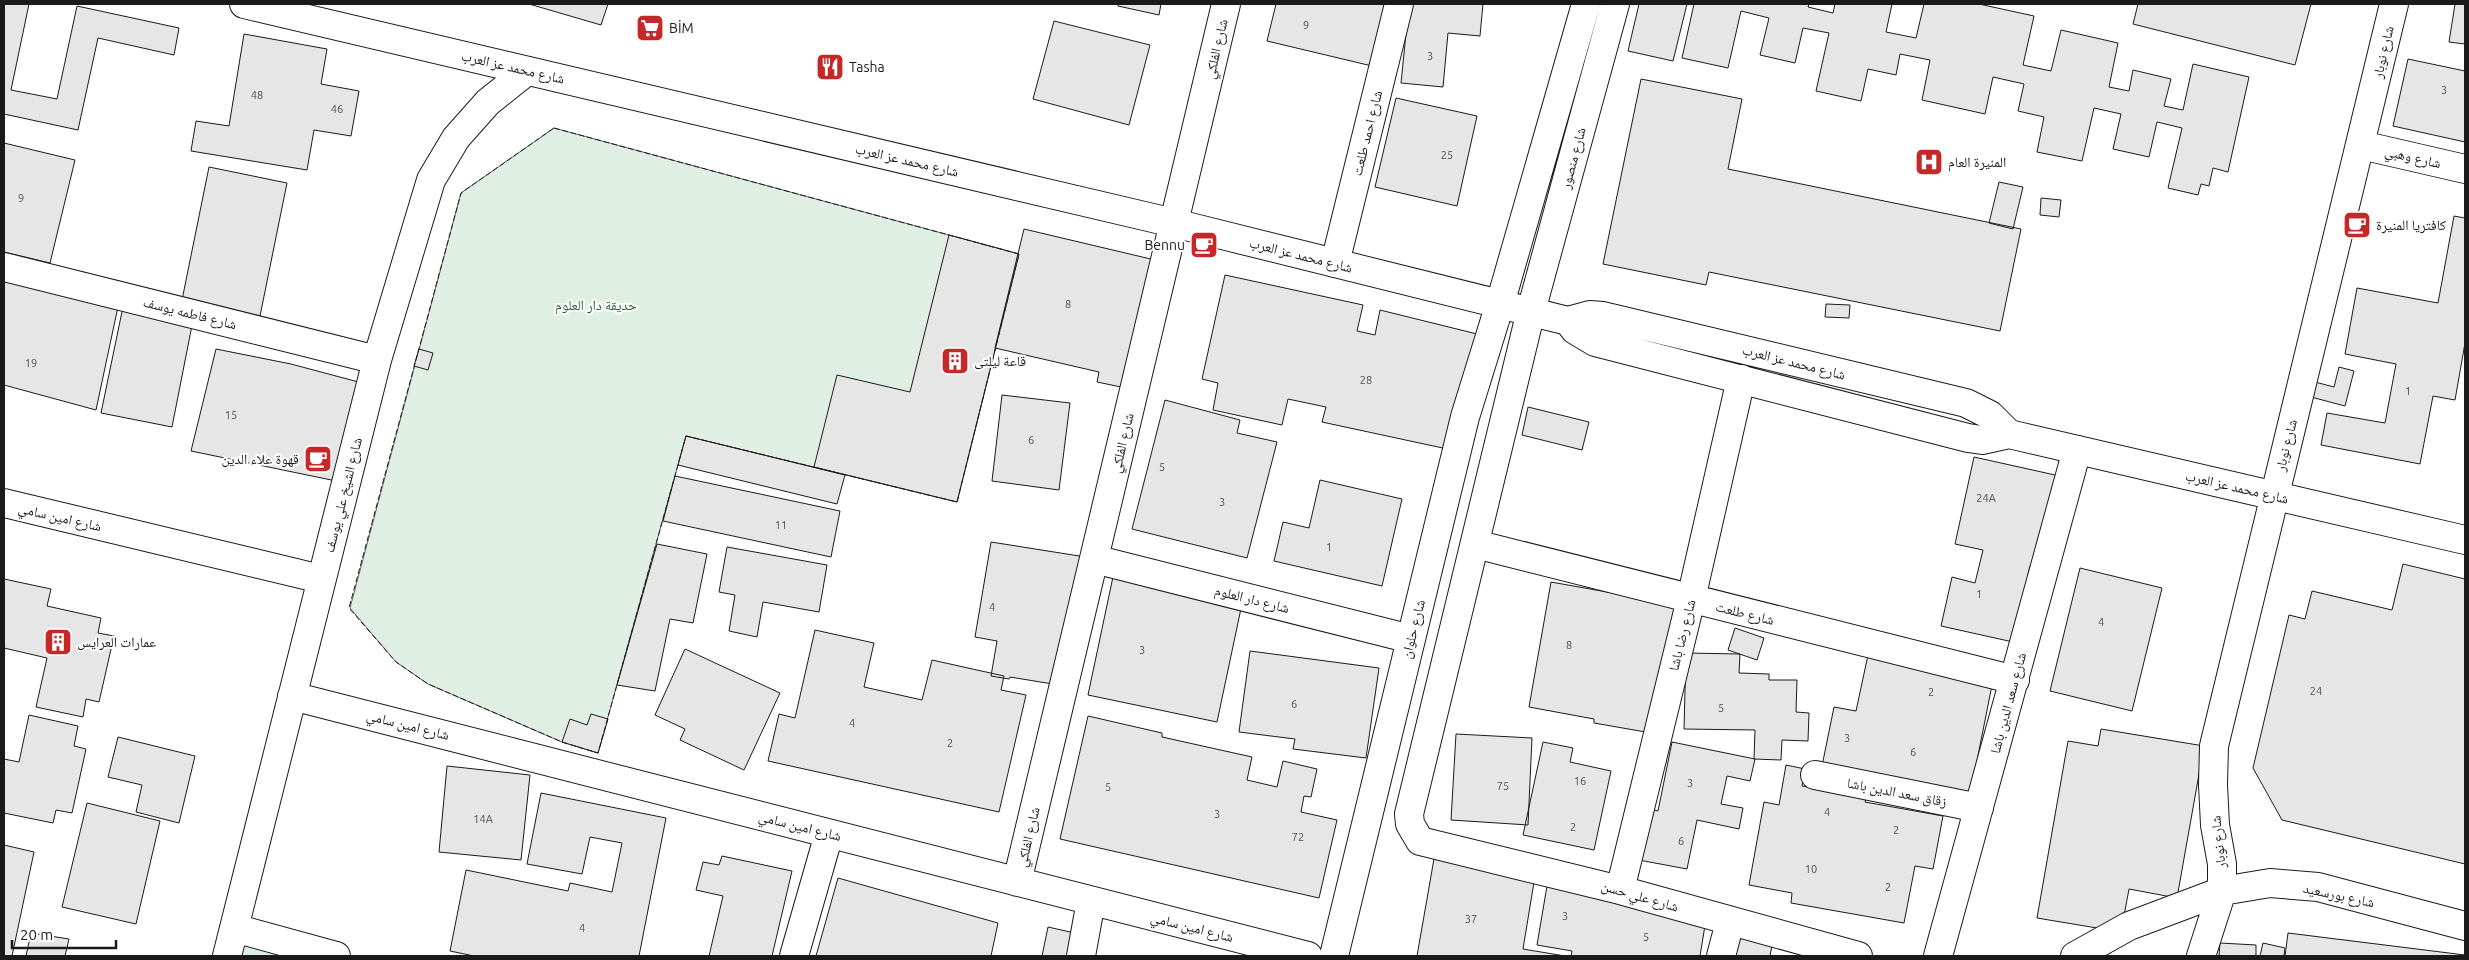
<svg xmlns="http://www.w3.org/2000/svg" width="2469" height="960" viewBox="0 0 2469 960" font-family="Ubuntu,'Noto Naskh Arabic',sans-serif">
<style>
.green{fill:#e0efe3;stroke:#6a6a6a}
.building{fill:#e6e6e6;stroke:#1a1a1a}
.lines{fill:none;stroke-linecap:round;stroke-linejoin:round}
.minor-casing{stroke:#1a1a1a;stroke-width:30}
.major-casing{stroke:#1a1a1a;stroke-width:30}
.minor{stroke:#fff;stroke-width:28}
.major{stroke:#fff;stroke-width:28}
.fence{stroke:#1a1a1a;stroke-width:1;stroke-dasharray:6 2.5;stroke-linecap:butt}
.labels{text-anchor:middle;stroke-width:4;stroke-linejoin:round;paint-order:stroke}
.number-label{font-size:11px;fill:#4d4d4d}
.poi-label{font-size:14px;fill:#1a1a1a;stroke:#fff;text-anchor:start}
.street-label{font-size:14px;fill:#1a1a1a;stroke:#fff}
.park-label{font-size:14px;fill:#2b5a34;stroke:#fff}
</style>
<rect width="100%" height="100%" fill="#fff"/>
<path class="green" d="M 554,128 L 1019,254 L 957,502 L 686,436 L 598,753 L 562,742 L 428,684 L 396,662 L 350,608 L 461,193 Z
M 243,941 L 295,956 L 239,956 Z"/>
<path class="building" d="M 4,4 L 29,4 L 11,90 L 57,99 L 77,6 L 179,28 L 174,55 L 98,38 L 78,130 L 4,114 Z
M 529,4 L 608,4 L 601,25 Z
M 1118,4 L 1161,4 L 1159,15 L 1118,6 Z
M 1276,4 L 1387,4 L 1372,66 L 1267,41 Z
M 1409,4 L 1483,4 L 1480,36 L 1448,33 L 1443,87 L 1401,83 Z
M 1639,4 L 1687,4 L 1673,61 L 1628,51 Z
M 1694,4 L 1809,4 L 1808,7 L 1833,13 L 1835,4 L 1892,4 L 1886,32 L 1916,38 L 1924,4 L 1979,4 L 2034,16 L 2023,65 L 2051,71 L 2061,30 L 2118,43 L 2109,87 L 2129,91 L 2133,70 L 2171,79 L 2164,106 L 2183,110 L 2193,64 L 2249,77 L 2228,172 L 2213,168 L 2209,186 L 2201,184 L 2198,195 L 2168,188 L 2182,128 L 2157,122 L 2149,157 L 2113,149 L 2121,114 L 2094,108 L 2082,161 L 2037,152 L 2044,117 L 2018,111 L 2024,84 L 1993,77 L 1985,114 L 1922,100 L 1930,60 L 1900,54 L 1896,75 L 1868,69 L 1861,101 L 1816,91 L 1829,33 L 1803,28 L 1795,63 L 1760,55 L 1769,18 L 1741,11 L 1728,68 L 1682,58 Z
M 2138,4 L 2311,4 L 2295,65 L 2133,24 Z
M 2455,4 L 2465,4 L 2465,44 L 2449,42 Z
M 1054,21 L 1150,45 L 1129,125 L 1033,99 Z
M 244,34 L 327,49 L 321,84 L 359,91 L 351,136 L 314,130 L 307,170 L 191,151 L 196,121 L 229,126 Z
M 2408,59 L 2465,71 L 2465,142 L 2393,126 Z
M 1641,79 L 1742,99 L 1728,169 L 2021,229 L 2000,331 L 1709,272 L 1706,285 L 1603,264 Z
M 1396,98 L 1477,116 L 1457,206 L 1375,187 Z
M 4,143 L 75,160 L 50,263 L 4,252 Z
M 209,167 L 287,183 L 260,316 L 182,300 Z
M 1999,182 L 2023,187 L 2013,229 L 1989,223 Z
M 2041,198 L 2061,200 L 2059,217 L 2040,215 Z
M 2454,216 L 2465,218 L 2465,343 L 2455,400 L 2433,396 L 2420,464 L 2321,445 L 2327,413 L 2385,423 L 2396,364 L 2345,354 L 2357,288 L 2438,303 Z
M 1024,229 L 1155,260 L 1126,388 L 1097,382 L 1099,372 L 995,348 Z
M 949,235 L 1019,254 L 957,502 L 814,467 L 837,375 L 910,392 Z
M 1225,275 L 1363,305 L 1357,331 L 1375,335 L 1380,310 L 1477,334 L 1452,450 L 1322,422 L 1326,407 L 1288,399 L 1282,425 L 1213,410 L 1218,383 L 1202,379 Z
M 4,276 L 119,302 L 96,410 L 4,385 Z
M 124,302 L 194,315 L 172,427 L 101,413 Z
M 1826,304 L 1850,305 L 1849,318 L 1825,317 Z
M 216,349 L 291,364 L 366,384 L 341,482 L 191,451 Z
M 419,349 L 433,353 L 428,370 L 414,366 Z
M 2339,367 L 2354,371 L 2345,406 L 2311,397 L 2315,382 L 2334,387 Z
M 1002,395 L 1070,403 L 1059,490 L 992,481 Z
M 1165,400 L 1240,420 L 1237,433 L 1277,442 L 1247,558 L 1132,529 Z
M 1528,407 L 1589,422 L 1582,450 L 1522,435 Z
M 686,436 L 845,475 L 837,504 L 678,465 Z
M 1974,457 L 2064,477 L 2043,568 L 2030,566 L 2013,642 L 1941,626 L 1952,577 L 1975,583 L 1983,550 L 1955,544 Z
M 675,476 L 840,511 L 831,557 L 663,521 Z
M 1320,480 L 1402,499 L 1382,586 L 1274,561 L 1283,522 L 1309,528 Z
M 991,542 L 1092,558 L 1071,687 L 1010,677 L 1009,679 L 991,676 L 997,641 L 975,637 Z
M 657,544 L 707,554 L 693,623 L 670,619 L 655,691 L 617,685 Z
M 727,547 L 827,565 L 819,612 L 763,602 L 757,637 L 729,631 L 735,595 L 719,592 Z
M 2403,564 L 2465,579 L 2465,864 L 2282,820 L 2253,768 L 2289,615 L 2305,619 L 2312,591 L 2392,610 Z
M 2080,568 L 2162,588 L 2132,711 L 2050,691 Z
M 1114,572 L 1243,599 L 1217,722 L 1088,695 Z
M 4,579 L 51,589 L 47,606 L 101,618 L 98,633 L 114,636 L 99,702 L 86,699 L 83,717 L 36,707 L 47,658 L 4,648 Z
M 1551,582 L 1680,605 L 1657,734 L 1594,723 L 1594,719 L 1529,707 Z
M 1735,628 L 1764,638 L 1757,660 L 1728,650 Z
M 815,630 L 874,643 L 864,687 L 922,700 L 932,660 L 1004,676 L 1001,690 L 1026,695 L 999,812 L 768,761 L 779,714 L 795,718 Z
M 685,649 L 780,693 L 744,770 L 680,740 L 685,729 L 655,715 Z
M 1250,651 L 1379,668 L 1366,758 L 1293,749 L 1295,739 L 1239,732 Z
M 1686,653 L 1740,654 L 1739,673 L 1769,674 L 1769,680 L 1797,680 L 1796,712 L 1809,713 L 1808,741 L 1782,740 L 1781,760 L 1754,759 L 1755,730 L 1684,729 Z
M 1868,655 L 1993,680 L 1970,796 L 1822,766 L 1834,707 L 1856,711 Z
M 591,714 L 608,719 L 598,753 L 562,742 L 570,719 L 587,725 Z
M 29,715 L 78,726 L 74,746 L 86,749 L 72,813 L 56,810 L 53,823 L 4,813 L 4,759 L 19,762 Z
M 1088,716 L 1162,733 L 1162,737 L 1252,757 L 1247,780 L 1277,787 L 1283,761 L 1317,769 L 1311,797 L 1304,796 L 1301,812 L 1337,820 L 1319,898 L 1060,839 Z
M 2101,729 L 2204,746 L 2177,898 L 2129,889 L 2121,932 L 2037,918 L 2068,741 L 2098,746 Z
M 1456,734 L 1532,738 L 1528,825 L 1451,820 Z
M 118,737 L 195,756 L 179,823 L 136,812 L 142,785 L 108,777 Z
M 1543,742 L 1573,748 L 1570,762 L 1611,771 L 1594,850 L 1523,835 Z
M 1672,742 L 1755,759 L 1750,781 L 1727,776 L 1721,804 L 1743,808 L 1739,829 L 1697,820 L 1687,869 L 1628,858 L 1638,806 L 1658,811 Z
M 1786,765 L 1805,769 L 1802,786 L 1866,797 L 1865,802 L 1943,816 L 1933,869 L 1915,866 L 1904,923 L 1791,903 L 1792,893 L 1749,885 L 1764,802 L 1779,805 Z
M 447,766 L 530,775 L 521,860 L 439,852 Z
M 541,793 L 666,818 L 639,956 L 474,956 L 450,951 L 466,870 L 568,891 L 570,883 L 612,892 L 622,843 L 590,837 L 582,874 L 527,864 Z
M 87,803 L 160,821 L 136,924 L 62,907 Z
M 4,845 L 34,852 L 12,956 L 4,956 Z
M 1435,853 L 1536,870 L 1523,949 L 1565,956 L 1417,956 Z
M 722,856 L 792,871 L 772,956 L 709,956 L 723,896 L 696,890 L 703,862 L 719,865 Z
M 838,878 L 998,923 L 991,956 L 816,956 Z
M 1548,880 L 1708,907 L 1700,956 L 1571,956 L 1572,951 L 1537,945 Z
M 1048,927 L 1097,938 L 1093,956 L 1042,956 Z
M 1735,927 L 1774,935 L 1770,956 L 1729,956 Z
M 31,933 L 69,939 L 65,956 L 26,956 Z
M 2288,933 L 2465,955 L 2465,956 L 2285,956 Z
M 2220,943 L 2256,945 L 2256,956 L 2219,956 Z
M 2263,943 L 2285,948 L 2284,956 L 2260,956 Z"/>
<g class="lines">
<defs>
<path id="minor" d="M 1615,4 L 1531,311 L 1409,814 L 1410,824 L 1420,841 L 1620,890 L 1858,956
M 2361,145 L 2465,169
M 1335,263 L 1399,4
M 4,267 L 377,360
M 4,503 L 321,579
M 1475,544 L 2015,680
M 1094,559 L 1411,639
M 292,696 L 1308,956
M 1815,775 L 1979,808
M 1017,882 L 1226,4
M 1620,890 L 1691,599 L 1741,379
M 234,928 L 336,956
M 227,956 L 377,360 L 431,180 L 456,138 L 488,102 L 527,71
M 794,956 L 829,834
M 1081,956 L 1091,901
M 1334,956 L 1465,417 L 1500,304 L 1586,4
M 1721,956 L 1730,922
M 1938,956 L 2077,450
M 2075,956 L 2129,926 L 2222,891 L 2270,883 L 2318,887 L 2465,926
M 2201,956 L 2222,891 L 2222,864 L 2215,825 L 2213,785 L 2214,746 L 2394,4"/>
<path id="major" d="M 244,4 L 1174,223 L 1568,321 L 1590,315 L 1603,316 L 1966,403 L 1990,415 L 2009,434
M 1568,321 L 1575,330 L 1595,342 L 1968,438 L 1982,440 L 2009,434 L 2465,540"/>
</defs>
<use href="#minor" class="minor-casing"/>
<use href="#major" class="major-casing"/>
<use href="#minor" class="minor"/>
<use href="#major" class="major"/>
<path class="fence" d="M 554,128 L 1019,254 L 957,502 L 686,436 L 598,753 L 562,742 L 428,684 L 396,662 L 349,608 L 461,193 Z"/>
</g>
<defs>
<symbol id="supermarket-square" viewBox="-11 -11 22 22"><rect x="-9" y="-9" width="18" height="18" rx="4" fill="#c62828" stroke="#fff"/><path d="M-6-5.5h2.5l.6 2H6L4.5 2H-2.5L-4.4-4H-6ZM-1.5 3.2a1.3 1.3 0 1 0 .1 0ZM3 3.2a1.3 1.3 0 1 0 .1 0Z" fill="#fff"/></symbol>
<symbol id="restaurant-square" viewBox="-11 -11 22 22"><rect x="-9" y="-9" width="18" height="18" rx="4" fill="#c62828" stroke="#fff"/><path d="M-5-6h1v4h1v-4h1v4h1v-4h1v5L-1.5 .5V6h-2V.5L-5-1ZM5-6V6H3V1.5H1.5Q1.5-4 5-6Z" fill="#fff"/></symbol>
<symbol id="hospital-square" viewBox="-11 -11 22 22"><rect x="-9" y="-9" width="18" height="18" rx="4" fill="#c62828" stroke="#fff"/><path d="M-5-5h3v3.5h4V-5h3V5h-3V1.5h-4V5h-3Z" fill="#fff"/></symbol>
<symbol id="cafe-square" viewBox="-11 -11 22 22"><rect x="-9" y="-9" width="18" height="18" rx="4" fill="#c62828" stroke="#fff"/><path d="M-5.5-4.5H6V0H3Q3 3.5 0 3.5H-2.5Q-5.5 3.5-5.5 0ZM3-3.2v2h1.7v-2ZM-6 4.5H4V6H-6Z" fill="#fff"/></symbol>
<symbol id="building-square" viewBox="-11 -11 22 22"><rect x="-9" y="-9" width="18" height="18" rx="4" fill="#c62828" stroke="#fff"/><path d="M-4-6H4V6H1V3H-1V6H-4ZM-2.5-4.3h1.7v1.8h-1.7ZM.8-4.3h1.7v1.8H.8ZM-2.5-1h1.7V.8h-1.7ZM.8-1h1.7V.8H.8Z" fill="#fff"/></symbol>
</defs>
<g fill-rule="evenodd">
<use href="#supermarket-square" x="634" y="12" width="32" height="32"/>
<use href="#restaurant-square" x="814" y="51" width="32" height="32"/>
<use href="#hospital-square" x="1913" y="146" width="32" height="32"/>
<use href="#cafe-square" x="2341" y="209" width="32" height="32"/>
<use href="#cafe-square" x="1188" y="229" width="32" height="32"/>
<use href="#building-square" x="939" y="345" width="32" height="32"/>
<use href="#cafe-square" x="302" y="443" width="32" height="32"/>
<use href="#building-square" x="42" y="626" width="32" height="32"/>
</g>
<g class="labels">
<g class="number-label">
<text x="1306" y="29">9</text>
<text x="1430" y="60">3</text>
<text x="2444" y="94">3</text>
<text x="257" y="99">48</text>
<text x="337" y="113">46</text>
<text x="1447" y="159">25</text>
<text x="21" y="202">9</text>
<text x="1068" y="308">8</text>
<text x="31" y="367">19</text>
<text x="1366" y="384">28</text>
<text x="2408" y="395">1</text>
<text x="231" y="419">15</text>
<text x="1031" y="444">6</text>
<text x="1162" y="471">5</text>
<text x="1986" y="502">24A</text>
<text x="1222" y="506">3</text>
<text x="781" y="529">11</text>
<text x="1329" y="551">1</text>
<text x="1979" y="598">1</text>
<text x="992" y="611">4</text>
<text x="2101" y="626">4</text>
<text x="1569" y="649">8</text>
<text x="1142" y="654">3</text>
<text x="2316" y="695">24</text>
<text x="1931" y="696">2</text>
<text x="1294" y="708">6</text>
<text x="1721" y="712">5</text>
<text x="852" y="727">4</text>
<text x="1847" y="742">3</text>
<text x="950" y="747">2</text>
<text x="1913" y="756">6</text>
<text x="1580" y="785">16</text>
<text x="1690" y="787">3</text>
<text x="1503" y="790">75</text>
<text x="1108" y="791">5</text>
<text x="1827" y="816">4</text>
<text x="1217" y="818">3</text>
<text x="483" y="823">14A</text>
<text x="1573" y="831">2</text>
<text x="1896" y="834">2</text>
<text x="1298" y="841">72</text>
<text x="1681" y="845">6</text>
<text x="1811" y="873">10</text>
<text x="1888" y="891">2</text>
<text x="1565" y="920">3</text>
<text x="1471" y="923">37</text>
<text x="582" y="932">4</text>
<text x="1646" y="941">5</text>
</g>
<g class="poi-label">
<text x="669" y="33">BİM</text>
<text x="849" y="72">Tasha</text>
<text x="1948" y="167">المنيرة العام</text>
<text x="2376" y="230">كافتريا المنيرة</text>
<text x="1185" y="250" text-anchor="end">Bennu</text>
<text x="974" y="366">قاعة ليلتى</text>
<text x="299" y="464" text-anchor="end">قهوة علاء الدين</text>
<text x="77" y="647">عمارات العرايس</text>
</g>
<g class="street-label">
<text transform="translate(1216 49) rotate(-77)" y="5">شارع الفلكي</text>
<text transform="translate(2383 52) rotate(-77)" y="5">شارع نوبار</text>
<text transform="translate(513 67) rotate(13)" y="5">شارع محمد عز العرب</text>
<text transform="translate(1367 133) rotate(-76)" y="5">شارع احمد طلعت</text>
<text transform="translate(2413 157) rotate(13)" y="5">شارع وهبي</text>
<text transform="translate(1573 158) rotate(-75)" y="5">شارع منصور</text>
<text transform="translate(907 160) rotate(13)" y="5">شارع محمد عز العرب</text>
<text transform="translate(1301 255) rotate(14)" y="5">شارع محمد عز العرب</text>
<text transform="translate(190 313) rotate(14)" y="5">شارع فاطمه يوسف</text>
<text transform="translate(1794 362) rotate(14)" y="5">شارع محمد عز العرب</text>
<text transform="translate(1122 443) rotate(-77)" y="5">شارع الفلكي</text>
<text transform="translate(2286 445) rotate(-76)" y="5">شارع نوبار</text>
<text transform="translate(2237 487) rotate(13)" y="5">شارع محمد عز العرب</text>
<text transform="translate(343 495) rotate(-76)" y="5">شارع الشيخ علي يوسف</text>
<text transform="translate(60 517) rotate(13)" y="5">شارع امين سامي</text>
<text transform="translate(1252 599) rotate(14)" y="5">شارع دار العلوم</text>
<text transform="translate(1745 613) rotate(14)" y="5">شارع طلعت</text>
<text transform="translate(1413 629) rotate(-76)" y="5">شارع حلوان</text>
<text transform="translate(1682 635) rotate(-76)" y="5">شارع رضا باشا</text>
<text transform="translate(2008 703) rotate(-75)" y="5">شارع سعد الدين باشا</text>
<text transform="translate(408 725) rotate(14)" y="5">شارع امين سامي</text>
<text transform="translate(1897 792) rotate(11)" y="5">زقاق سعد الدين باشا</text>
<text transform="translate(800 826) rotate(14)" y="5">شارع امين سامي</text>
<text transform="translate(1028 837) rotate(-77)" y="5">شارع الفلكي</text>
<text transform="translate(2218 842) rotate(-96)" y="5">شارع نوبار</text>
<text transform="translate(2339 895) rotate(12)" y="5">شارع بورسعيد</text>
<text transform="translate(1640 896) rotate(16)" y="5">شارع علي حسن</text>
<text transform="translate(1192 927) rotate(14)" y="5">شارع امين سامي</text>
</g>
<g class="park-label">
<text x="596" y="310">حديقة دار العلوم</text>
</g>
</g>
<rect width="2469" height="960" fill="none" stroke="#1a1a1a" stroke-width="10"/>
<path d="M12 940v8h104v-8" fill="none" stroke="#1a1a1a" stroke-width="2.5"/>
<text x="20" y="940" font-size="15" fill="#1a1a1a" stroke="#ffffff" stroke-width="4" paint-order="stroke">20 m</text>
</svg>
